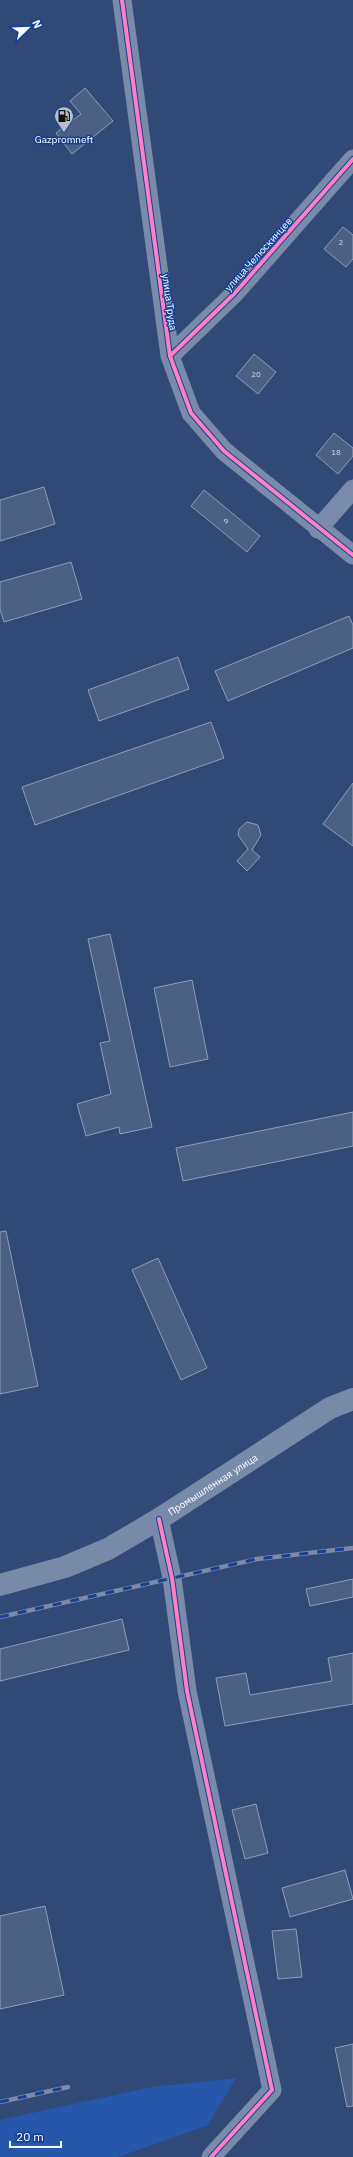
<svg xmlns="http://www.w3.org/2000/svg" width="353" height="2157" viewBox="0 0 353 2157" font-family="'IBM Plex Sans',sans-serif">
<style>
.green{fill:#2757ab}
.building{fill:#4c6085;stroke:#8e9db7}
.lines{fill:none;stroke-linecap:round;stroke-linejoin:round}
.minor{stroke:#7a8aaa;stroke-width:19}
.major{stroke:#788aa8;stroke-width:22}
.rail-casing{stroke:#7b8aa9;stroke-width:4.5}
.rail{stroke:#144194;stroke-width:3;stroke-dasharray:9;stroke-linecap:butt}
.cycleway-casing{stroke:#144194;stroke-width:6}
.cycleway{stroke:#ff80c0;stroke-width:4}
.labels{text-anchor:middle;stroke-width:3;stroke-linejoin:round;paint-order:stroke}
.number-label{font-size:8px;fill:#d2d7e0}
.poi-label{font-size:10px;fill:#fff;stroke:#144194}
.street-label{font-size:10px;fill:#fff;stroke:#144194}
</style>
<rect width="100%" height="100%" fill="#314977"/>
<path class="green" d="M 236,2078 L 208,2125 L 118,2157 L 0,2157 L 0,2120 L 152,2087 Z"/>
<path class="building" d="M 85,88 L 113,121 L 72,154 L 56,133 L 81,114 L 70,101 Z
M 343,227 L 353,235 L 353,259 L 346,267 L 324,249 Z
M 254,354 L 276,372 L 258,394 L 236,376 Z
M 334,433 L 353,448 L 353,456 L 338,474 L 316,455 Z
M 44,487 L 55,524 L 0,541 L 0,500 Z
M 204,490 L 260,536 L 247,552 L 191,506 Z
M 71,562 L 82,599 L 4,622 L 0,609 L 0,582 Z
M 349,616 L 353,625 L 353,648 L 228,701 L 215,671 Z
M 178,657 L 189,689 L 99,721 L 88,690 Z
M 211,722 L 224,758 L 35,825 L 22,787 Z
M 353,783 L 353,846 L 323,824 Z
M 247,822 L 258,825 L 261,835 L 252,850 L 260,857 L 247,871 L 237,861 L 248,849 L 238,835 L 239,829 Z
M 110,934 L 152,1127 L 120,1134 L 119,1127 L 86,1136 L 77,1104 L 111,1094 L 100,1043 L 110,1041 L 88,939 Z
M 192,980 L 208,1059 L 170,1067 L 154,988 Z
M 353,1112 L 353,1146 L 183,1181 L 176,1148 Z
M 6,1231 L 38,1386 L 0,1394 L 0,1232 Z
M 158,1258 L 207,1368 L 181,1380 L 132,1270 Z
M 353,1579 L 353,1597 L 310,1606 L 306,1589 Z
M 122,1619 L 129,1650 L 0,1681 L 0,1649 Z
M 353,1653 L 353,1704 L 225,1726 L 216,1678 L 246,1673 L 250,1695 L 332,1681 L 328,1658 Z
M 256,1804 L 268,1853 L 245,1859 L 232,1810 Z
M 345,1870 L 353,1899 L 290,1917 L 282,1888 Z
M 45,1906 L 64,1995 L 0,2009 L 0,1916 Z
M 296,1929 L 302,1977 L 278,1979 L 272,1931 Z
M 353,2044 L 353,2106 L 347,2107 L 335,2048 Z"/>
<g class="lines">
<path class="minor" d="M 122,0 L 170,356 L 191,413 L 224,451 L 353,555
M 170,356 L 234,294 L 353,159
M 318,529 L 353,489
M 159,1519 L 172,1578 L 187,1691 L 272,2090 L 211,2157"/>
<path class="major" id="s1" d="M 0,1585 L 65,1567 L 108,1549 L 159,1519 L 330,1408 L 353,1399"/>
<defs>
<path id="rail" d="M 0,1617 L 257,1559 L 353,1548
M 0,2102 L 68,2087"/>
</defs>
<use href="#rail" class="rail-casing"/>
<use href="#rail" class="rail"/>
<defs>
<path id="cycleway" d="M 122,0 L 170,356 L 191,413 L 224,451 L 353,555
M 170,356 L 234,294 L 353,159
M 159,1519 L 172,1578 L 187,1691 L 272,2090 L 211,2157"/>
</defs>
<use href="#cycleway" class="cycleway-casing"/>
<use href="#cycleway" class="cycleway"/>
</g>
<defs>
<symbol id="fuel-pin" viewBox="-11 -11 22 30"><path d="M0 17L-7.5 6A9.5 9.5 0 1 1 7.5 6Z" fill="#b7bfcf" stroke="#144194"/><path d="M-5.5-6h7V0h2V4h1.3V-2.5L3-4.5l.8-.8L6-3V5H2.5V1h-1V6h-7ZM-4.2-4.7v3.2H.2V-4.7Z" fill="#111"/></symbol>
</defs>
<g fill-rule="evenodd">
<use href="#fuel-pin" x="53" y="105" width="22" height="30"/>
</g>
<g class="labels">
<g class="number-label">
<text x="341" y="245">2</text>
<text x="256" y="377">20</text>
<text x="336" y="455">18</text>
<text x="226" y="524">9</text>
</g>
<g class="poi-label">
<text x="64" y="143">Gazpromneft</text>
</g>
<g class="street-label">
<text transform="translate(258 254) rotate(-48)" y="4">улица Челюскинцев</text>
<text transform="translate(170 302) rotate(82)" y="4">улица Труда</text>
<text dy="4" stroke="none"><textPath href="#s1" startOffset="237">Промышленная улица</textPath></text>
</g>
</g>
<g transform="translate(28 28) rotate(67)" stroke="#144194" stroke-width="3" paint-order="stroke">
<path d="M0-3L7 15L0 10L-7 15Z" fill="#ffffff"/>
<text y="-6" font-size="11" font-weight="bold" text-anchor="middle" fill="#ffffff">N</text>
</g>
<path d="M10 2141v6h51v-6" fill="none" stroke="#ffffff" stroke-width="2"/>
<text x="16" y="2141" font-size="12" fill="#ffffff" stroke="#144194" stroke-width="3" paint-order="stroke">20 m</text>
</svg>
